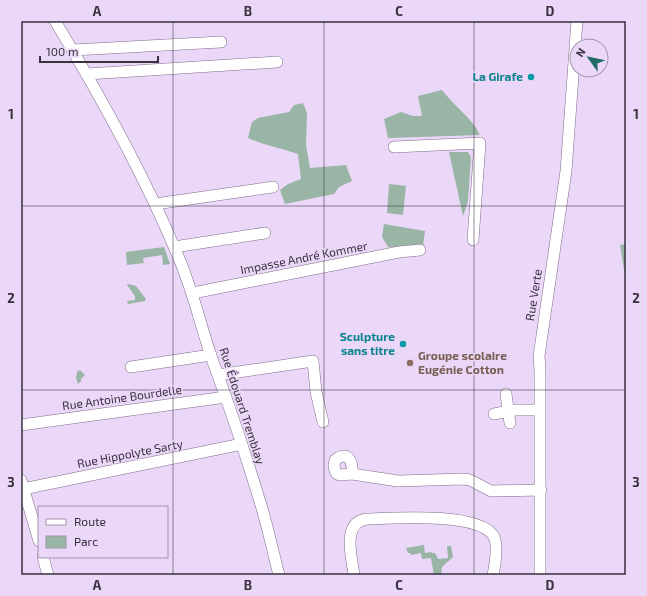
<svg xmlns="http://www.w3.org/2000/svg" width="647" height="596" viewBox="0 0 647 596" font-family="'Exo 2',sans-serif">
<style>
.green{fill:#99b5a5}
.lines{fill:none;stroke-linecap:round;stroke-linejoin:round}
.minor-casing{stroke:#7f6c89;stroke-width:12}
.minor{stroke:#fff;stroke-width:11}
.grid{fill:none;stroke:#39313e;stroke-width:1;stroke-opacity:0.55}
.culture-dot{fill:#0f9aa8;stroke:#ebd7f7;stroke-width:1.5}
.education-dot{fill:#8d6e63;stroke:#ebd7f7;stroke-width:1.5}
.labels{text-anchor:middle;stroke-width:3;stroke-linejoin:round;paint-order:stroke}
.culture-label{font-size:12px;font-weight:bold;fill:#0d838f;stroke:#ebd7f7;text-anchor:end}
.street-label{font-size:12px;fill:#39313e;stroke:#ebd7f7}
.education-label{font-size:12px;font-weight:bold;fill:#785e54;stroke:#ebd7f7;text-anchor:start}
.neatline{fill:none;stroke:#39313e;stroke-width:1.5}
.grid-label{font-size:13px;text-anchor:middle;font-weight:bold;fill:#39313e}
</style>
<rect width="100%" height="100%" fill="#ebd7f7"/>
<path class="green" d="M 442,90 C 454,106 472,118 480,135 L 388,138 L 384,119 L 401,112 L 413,116 L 422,116 L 418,96 Z
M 303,103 L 307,113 L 306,145 L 310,168 L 346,165 L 352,181 L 339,187 L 334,194 L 285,204 L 280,190 L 288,184 L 301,179 L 298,154 C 281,148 264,145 248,138 L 252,122 L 258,118 L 289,112 L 294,105 Z
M 449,152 L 468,152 L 471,157 L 468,201 L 463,216 Z
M 389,184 L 406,186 L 403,215 L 387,213 Z
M 384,224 L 425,231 L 423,246 L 388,247 L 382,237 Z
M 626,244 L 626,282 L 620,245 Z
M 164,247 L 170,264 L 163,265 L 162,255 L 143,258 L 144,263 L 127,265 L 126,252 Z
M 128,284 L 136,286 L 146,299 L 145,301 L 128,304 L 127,301 L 135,300 L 135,296 L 127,285 Z
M 80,370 L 85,375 L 81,379 L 81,381 L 78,384 L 76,378 L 77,372 Z
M 424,545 L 425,553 L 431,552 L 432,553 L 435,553 L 438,559 L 448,558 L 447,546 L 451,546 L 453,557 L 442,567 L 441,575 L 434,575 L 431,558 L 422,559 L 421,553 L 411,555 L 410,553 L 408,553 L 406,548 Z"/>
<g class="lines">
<defs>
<path id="minor" d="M 55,21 C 101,97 144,174 178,256 C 192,288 200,323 211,356 C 229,405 246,455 261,505 C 268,528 273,552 279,575
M 73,50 L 221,42
M 87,74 L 277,62
M 394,147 L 480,143 L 473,240
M 155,204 L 273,187
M 174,247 L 265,233
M 193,293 L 399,252 L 420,250
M 131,367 L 211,355
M 218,375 L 313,361 L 316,392 L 323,422
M 506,394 L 510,423
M 494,414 L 515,410 L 540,410
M 21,425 L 226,397
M 352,474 C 353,463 349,449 335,460 L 334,466 L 335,471 L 337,474 L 340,475 L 352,474 L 398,481 L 463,479 L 470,480 L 491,491 L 541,490
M 21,480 L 39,541
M 23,489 L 242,444
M 43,557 L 48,575
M 354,575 C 352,558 341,522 367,519 C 394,518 477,512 493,535 C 499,544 495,565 493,575
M 540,575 L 540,370 L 539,356 L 566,171 L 577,21"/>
</defs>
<use href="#minor" class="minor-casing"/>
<use href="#minor" class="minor"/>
</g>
<path class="grid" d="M 173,21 L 173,575M 324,21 L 324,575M 474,21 L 474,575M 21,206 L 626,206M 21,390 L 626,390"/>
<g class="culture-dot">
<circle cx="531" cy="77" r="4"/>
<circle cx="403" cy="344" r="4"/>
</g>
<circle class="education-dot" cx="410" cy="363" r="4"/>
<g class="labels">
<g class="culture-label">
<text x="523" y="81">La Girafe</text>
<text x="395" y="341">Sculpture<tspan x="395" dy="14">sans titre</tspan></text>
</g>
<g class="street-label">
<text transform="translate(304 258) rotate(-11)" y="4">Impasse André Kommer</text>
<text transform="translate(534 295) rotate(-81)" y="4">Rue Verte</text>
<text transform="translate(122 398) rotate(-8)" y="4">Rue Antoine Bourdelle</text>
<text transform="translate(242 406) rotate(72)" y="4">Rue Édouard Tremblay</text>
<text transform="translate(130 454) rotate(-11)" y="4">Rue Hippolyte Sarty</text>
</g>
<g class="education-label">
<text x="418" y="360">Groupe scolaire<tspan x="418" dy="14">Eugénie Cotton</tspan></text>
</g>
</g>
<rect width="647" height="596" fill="none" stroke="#ebd7f7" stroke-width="44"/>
<rect x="38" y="506" width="130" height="52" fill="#ebd7f7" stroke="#a495ad"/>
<rect x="46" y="519" width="20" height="6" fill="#ffffff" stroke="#a495ad"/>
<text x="74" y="526" font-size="12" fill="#39313e">Route</text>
<rect x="46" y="536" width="20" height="12" fill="#99b5a5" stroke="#a495ad"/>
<text x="74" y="546" font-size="12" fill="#39313e">Parc</text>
<g transform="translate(589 58) rotate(303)"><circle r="19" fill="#ebd7f7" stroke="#a495ad"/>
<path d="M0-3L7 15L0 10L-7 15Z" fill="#216b64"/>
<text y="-6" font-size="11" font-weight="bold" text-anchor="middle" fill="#39313e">N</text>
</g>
<path d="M40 56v6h118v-6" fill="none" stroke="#39313e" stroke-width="2"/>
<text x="46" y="56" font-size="12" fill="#39313e" stroke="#ebd7f7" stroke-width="3" paint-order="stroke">100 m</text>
<rect x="22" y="22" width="603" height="552" class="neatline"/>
<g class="grid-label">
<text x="97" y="16">A</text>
<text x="248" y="16">B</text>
<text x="399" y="16">C</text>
<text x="550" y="16">D</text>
<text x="11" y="119">1</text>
<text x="636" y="119">1</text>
<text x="11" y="303">2</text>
<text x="636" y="303">2</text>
<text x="11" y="487">3</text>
<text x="636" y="487">3</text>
<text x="97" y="590">A</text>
<text x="248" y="590">B</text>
<text x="399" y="590">C</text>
<text x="550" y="590">D</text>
</g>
</svg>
